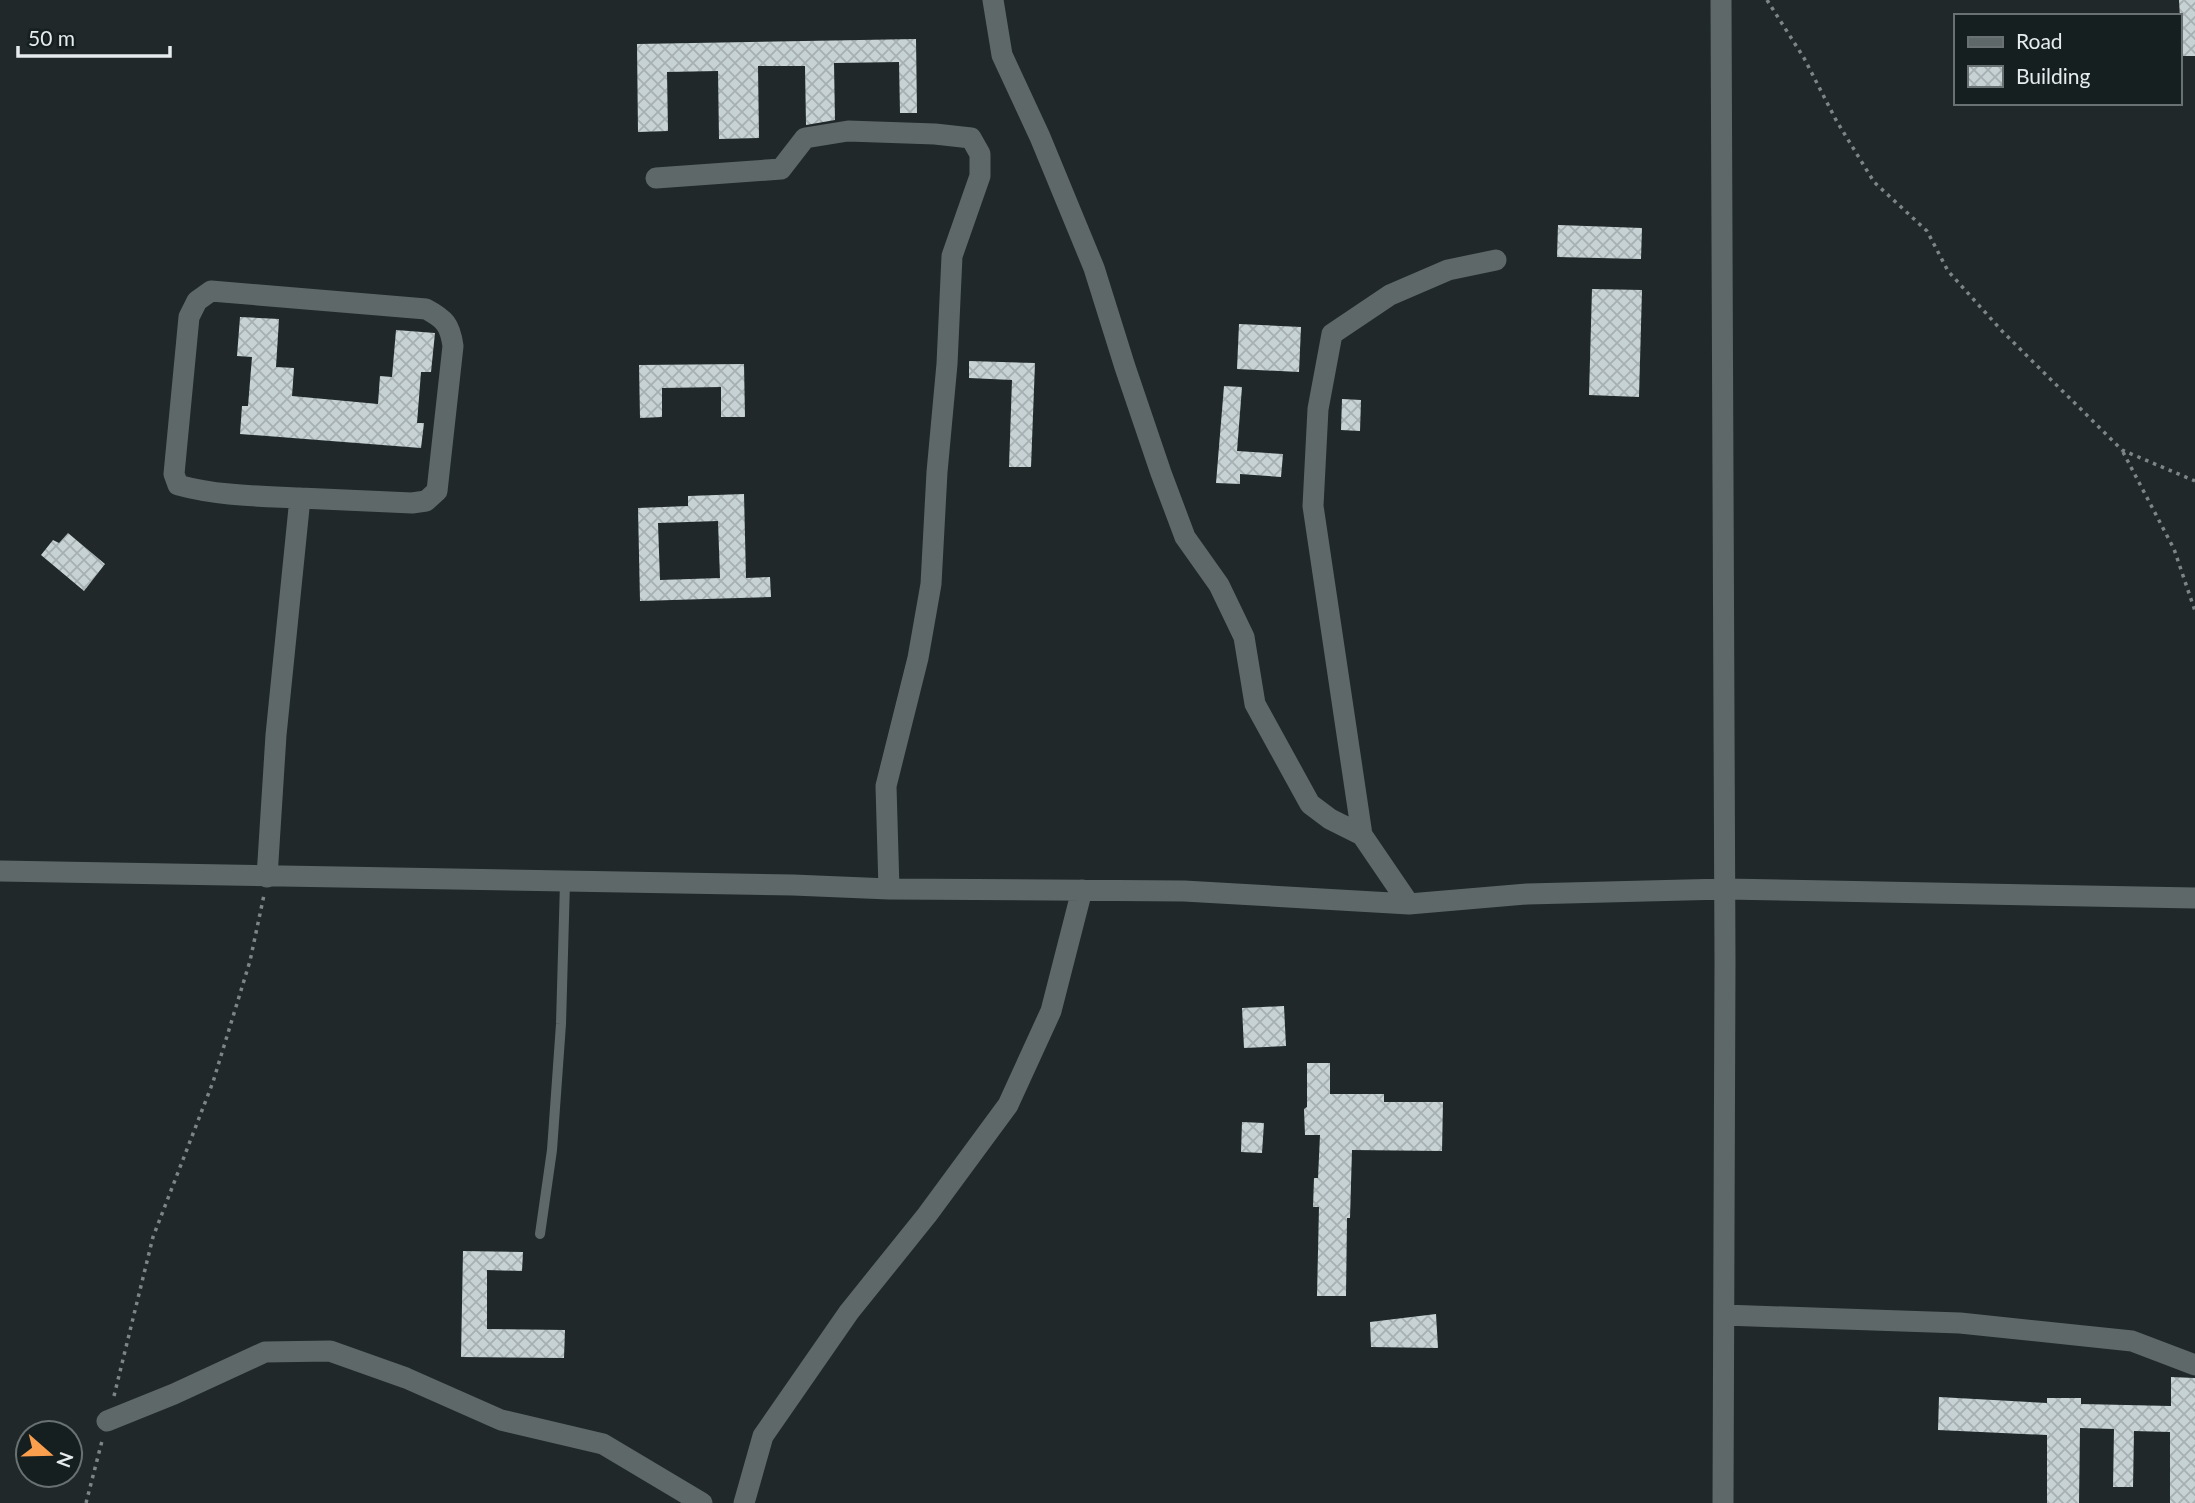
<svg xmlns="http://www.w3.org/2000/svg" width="2195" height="1503" viewBox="0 0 2195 1503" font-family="Lato,sans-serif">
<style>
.building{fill:url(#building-cross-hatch);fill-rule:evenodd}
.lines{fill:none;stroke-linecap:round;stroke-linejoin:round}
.path{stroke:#7e8586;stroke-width:3.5;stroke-dasharray:3.5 5;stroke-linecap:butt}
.service{stroke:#5e6869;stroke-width:10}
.minor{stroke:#5e6869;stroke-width:21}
</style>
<defs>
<pattern id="building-cross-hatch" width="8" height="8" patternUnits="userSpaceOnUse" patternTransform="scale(1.75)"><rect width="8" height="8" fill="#c7d2d4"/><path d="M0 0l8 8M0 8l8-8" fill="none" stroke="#a6afb1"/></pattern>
</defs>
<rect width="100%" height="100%" fill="#20282a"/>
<path class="building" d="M 2179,0 L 2195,0 L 2195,56 L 2182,56 Z
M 916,39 L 917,113 L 900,113 L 899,62 L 834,63 L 835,120 L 806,125 L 805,66 L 758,66 L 759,138 L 719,139 L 718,71 L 667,72 L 668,131 L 638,132 L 637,44 Z
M 1558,225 L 1642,228 L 1641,259 L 1557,257 Z
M 1592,289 L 1642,290 L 1639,397 L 1589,395 Z
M 240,317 L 279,319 L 276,367 L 294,368 L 292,396 L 378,404 L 380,376 L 392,377 L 396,330 L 435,333 L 431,372 L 421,372 L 417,423 L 424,423 L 421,448 L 240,434 L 242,406 L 248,406 L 252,357 L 237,356 Z
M 1239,324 L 1301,327 L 1299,372 L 1237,369 Z
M 969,361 L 1035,363 L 1031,467 L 1009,467 L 1012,380 L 969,378 Z
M 744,364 L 745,417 L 721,417 L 721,387 L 662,388 L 662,417 L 640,418 L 639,365 Z
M 1224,386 L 1242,387 L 1237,451 L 1283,454 L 1281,477 L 1240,474 L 1240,484 L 1216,483 Z
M 1342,399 L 1361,400 L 1360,431 L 1341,430 Z
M 744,494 L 746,578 L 770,577 L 771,597 L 640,601 L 638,508 L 688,506 L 688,496 ZM 718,521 L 720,578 L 660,580 L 658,523 Z
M 68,533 L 105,564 L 84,591 L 41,555 L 53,540 L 59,543 Z
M 1284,1006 L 1286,1046 L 1244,1048 L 1242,1008 Z
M 1307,1063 L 1330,1063 L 1330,1094 L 1384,1094 L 1384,1102 L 1443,1102 L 1442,1151 L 1352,1150 L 1350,1218 L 1347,1218 L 1346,1296 L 1317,1296 L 1319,1207 L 1313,1207 L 1314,1178 L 1318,1178 L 1320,1135 L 1305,1135 L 1304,1109 L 1307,1107 Z
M 1242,1122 L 1264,1123 L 1262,1153 L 1241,1152 Z
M 463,1251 L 523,1252 L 522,1271 L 487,1270 L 487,1329 L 565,1330 L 564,1358 L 461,1357 Z
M 1436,1314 L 1438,1348 L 1371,1347 L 1370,1322 Z
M 2171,1377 L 2195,1378 L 2195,1503 L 2170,1503 L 2170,1432 L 2134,1431 L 2133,1487 L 2113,1487 L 2114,1429 L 2080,1428 L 2079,1503 L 2047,1503 L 2047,1435 L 1938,1430 L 1939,1397 L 2047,1403 L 2047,1398 L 2081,1398 L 2081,1404 L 2171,1406 Z"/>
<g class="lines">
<path class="path" d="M 1767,0 L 1804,58 L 1836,120 L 1874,182 L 1927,231 L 1948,271 L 2002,331 L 2122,450 L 2195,481
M 2123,452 L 2174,549 L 2195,611
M 114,1396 L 153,1237 L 213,1082 L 250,961 L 264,895
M 86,1503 L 102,1441"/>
<path class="service" d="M 540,1234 L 552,1150 L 561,1024 L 565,882"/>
<path class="minor" d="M 993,0 L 1002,55 L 1040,137 L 1094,268 L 1125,367 L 1161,473 L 1185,537 L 1219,585 L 1244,637 L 1255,704 L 1310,804 L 1330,819 L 1362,835 L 1409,904
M 1721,0 L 1725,962 L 1723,1503
M 656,178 L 781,169 L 805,138 L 848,131 L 935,134 L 971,138 L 980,154 L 980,176 L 952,256 L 947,364 L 937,472 L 931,584 L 918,658 L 886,786 L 889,889
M 1362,835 L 1313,506 L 1318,409 L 1332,334 L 1390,295 L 1448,270 L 1496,260
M 0,871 L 793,885 L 889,889 L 1184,891 L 1409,904 L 1527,894 L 1725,889 L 2195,898
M 267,877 L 276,735 L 300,498 C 259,496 218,496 178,485 L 174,474 L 189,317 L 197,301 L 211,291 L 426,309 C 445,319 450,325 453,346 L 437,491 L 426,501 L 412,503 L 300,498
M 1724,1315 L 1960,1323 L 2132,1341 L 2195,1365
M 107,1421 L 174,1394 L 265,1352 L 330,1351 L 406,1378 L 501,1420 L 603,1444 L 702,1503
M 744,1503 L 763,1436 L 849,1312 L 927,1215 L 1008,1105 L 1051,1011 L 1082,890"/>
</g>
<rect x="1954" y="14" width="228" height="91" fill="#161f20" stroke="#697172" stroke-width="2"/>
<rect x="1968" y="37" width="35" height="10" fill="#5e6869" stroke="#697172" stroke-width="2"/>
<text x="2016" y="49" font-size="21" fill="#e6eced">Road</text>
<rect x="1968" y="66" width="35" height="21" fill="url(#building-cross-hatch)" stroke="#697172" stroke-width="2"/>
<text x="2016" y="84" font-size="21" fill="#e6eced">Building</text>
<g transform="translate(49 1454) rotate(110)"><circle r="33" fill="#161f20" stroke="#697172" stroke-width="2"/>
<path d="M0-5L12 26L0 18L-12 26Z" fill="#f99f4d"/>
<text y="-10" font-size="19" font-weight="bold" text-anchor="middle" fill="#e6eced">N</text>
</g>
<path d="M18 46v10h152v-10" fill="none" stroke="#e6eced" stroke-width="3.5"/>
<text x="28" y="46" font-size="21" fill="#e6eced" stroke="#161f20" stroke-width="5" paint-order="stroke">50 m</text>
</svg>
